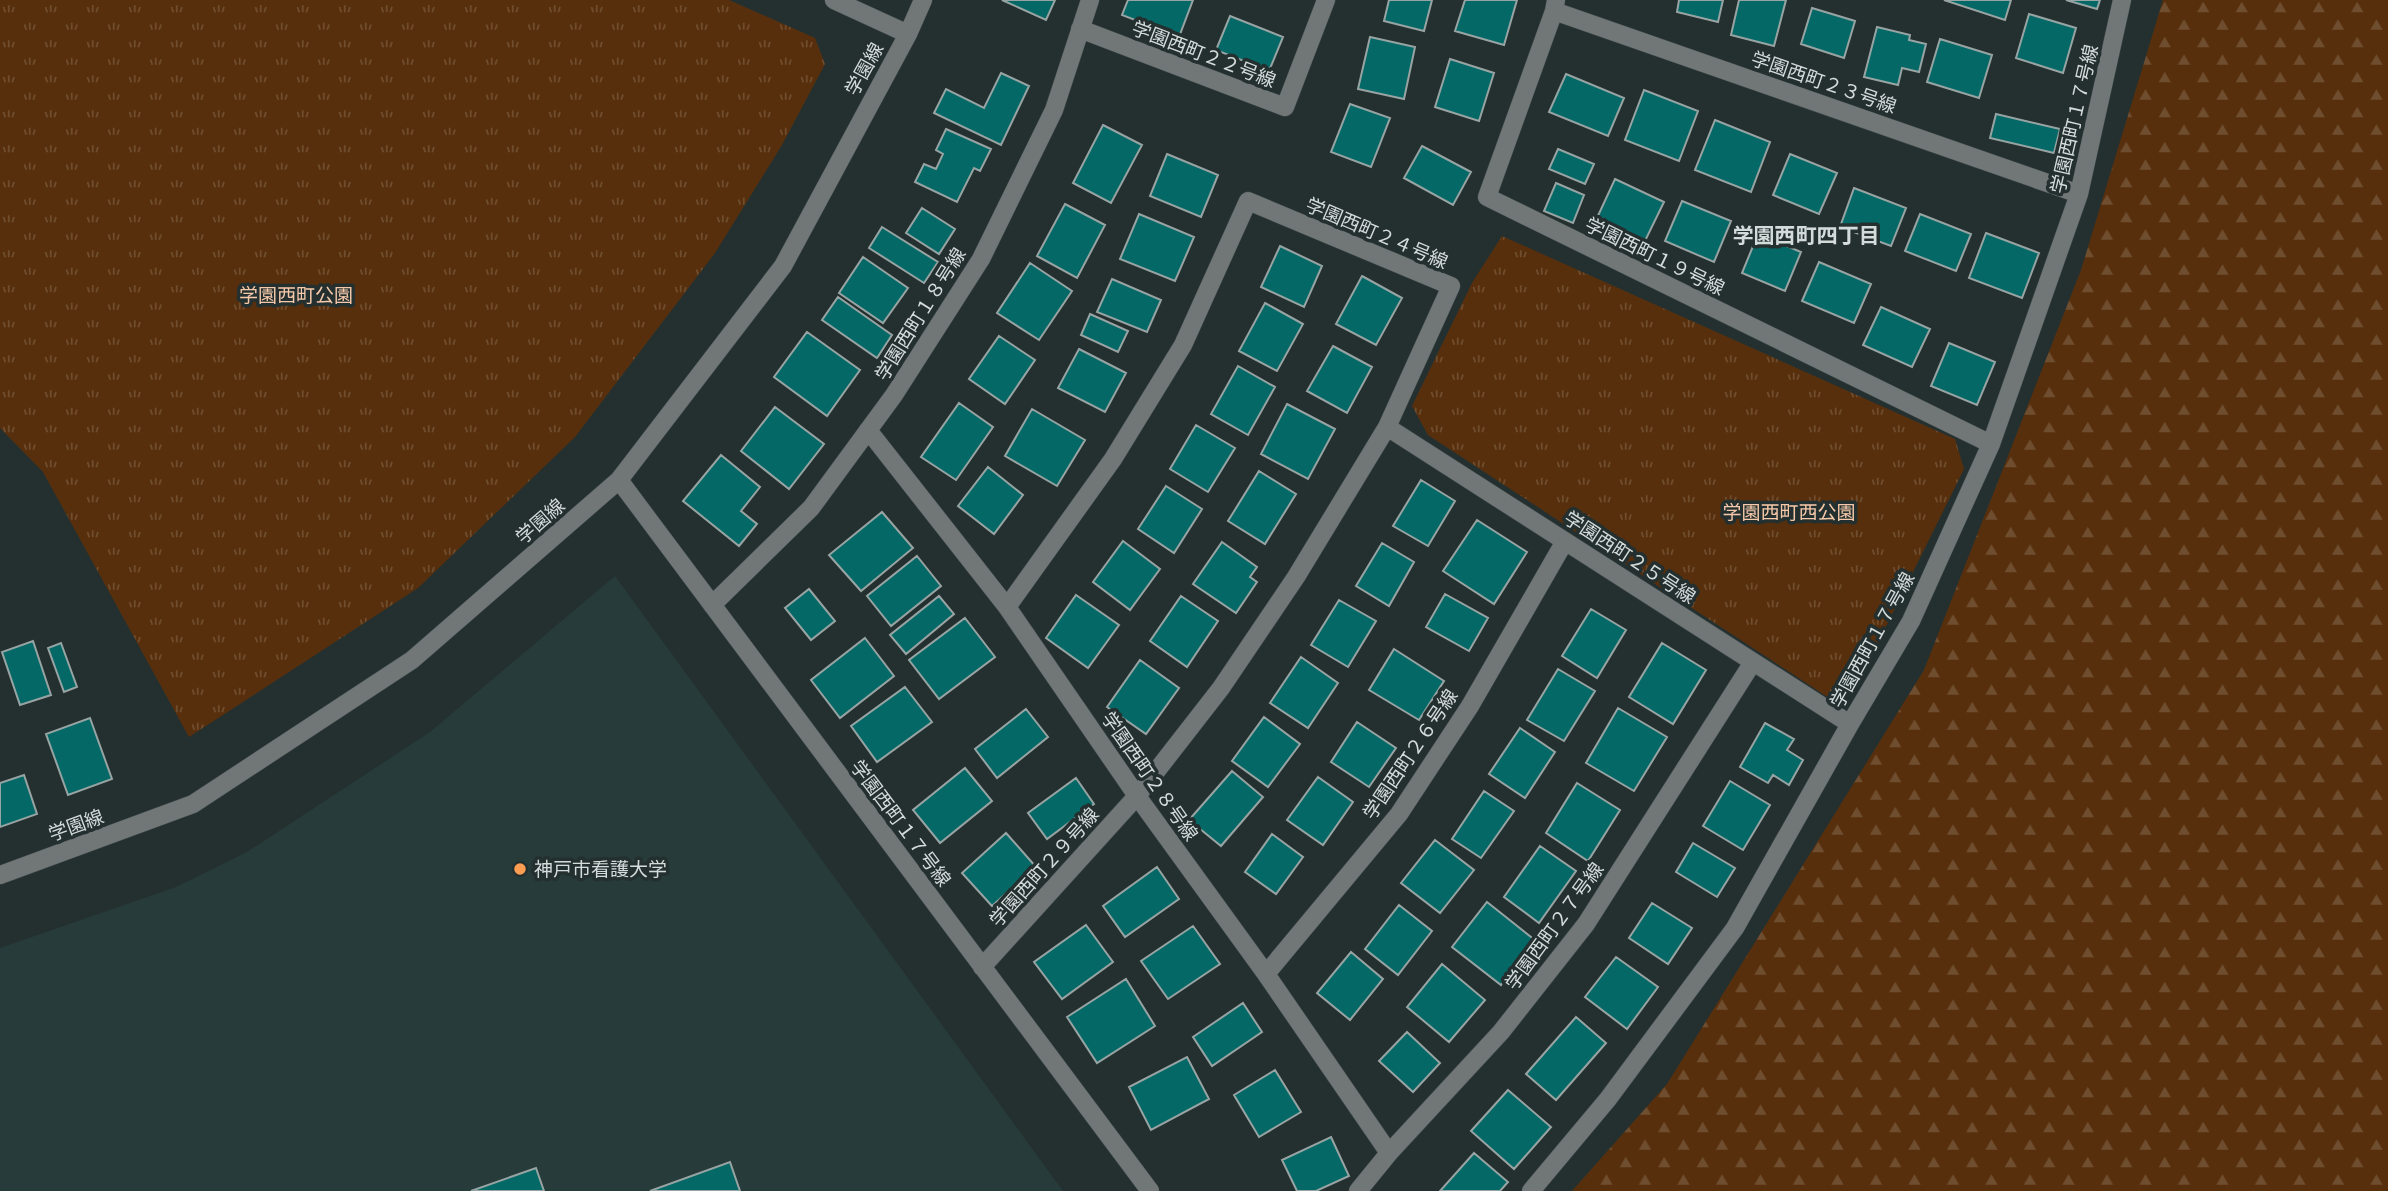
<svg xmlns="http://www.w3.org/2000/svg" width="2388" height="1191" viewBox="0 0 2388 1191" font-family="Quicksand,'Noto Sans JP',sans-serif">
<style>
.built{fill:#273b3a}
.forest{fill:url(#forest-firs)}
.park{fill:url(#park-tufts)}
.building{fill:#046966;stroke:#97a4a3;stroke-width:2}
.lines{fill:none;stroke-linecap:round;stroke-linejoin:round}
.minor-casing{stroke:#404b4b;stroke-width:19}
.minor{stroke:#717776;stroke-width:18}
.poi-dot{fill:#fc9d52;stroke:#24302f;stroke-width:2.5}
.labels{text-anchor:middle;stroke-width:7;stroke-linejoin:round;paint-order:stroke}
.street-label{font-size:19px;fill:#d4dbdb;stroke:#24302f}
.park-label{font-size:19px;fill:#f6c9aa;stroke:#24302f}
.poi-label{font-size:19px;fill:#d4dbdb;stroke:#24302f;text-anchor:start}
.neighbourhood-label{font-size:21px;font-weight:bold;fill:#d4dbdb;stroke:#24302f}
</style>
<defs>
<pattern id="forest-firs" width="22" height="20" patternUnits="userSpaceOnUse" patternTransform="scale(1.75)"><rect width="22" height="20" fill="#582f0c"/><path d="M5 1l3.5 6h-7zM16 11l3.5 6h-7z" fill="#6f4d2f"/></pattern>
<pattern id="park-tufts" width="24" height="20" patternUnits="userSpaceOnUse" patternTransform="scale(1.75)"><rect width="24" height="20" fill="#582f0c"/><path d="M3 7l-1-3M5 7V3M7 7l1-3M15 17l-1-3M17 17v-4M19 17l1-3" fill="none" stroke="#6f4d2f"/></pattern>
</defs>
<rect width="100%" height="100%" fill="#24302f"/>
<path class="built" d="M 615,576 L 1063,1191 L 0,1191 L 0,948 L 176,887 L 247,852 L 430,732 Z"/>
<path class="forest" d="M 2163,0 L 2388,0 L 2388,1191 L 1572,1191 L 1667,1084 L 1924,670 L 2081,270 Z"/>
<path class="park" d="M 0,0 L 729,0 L 815,38 L 825,64 L 782,145 L 715,253 L 575,437 L 418,588 L 189,737 L 43,472 L 0,428 Z
M 1502,236 L 1955,439 L 1964,469 L 1856,687 L 1829,698 L 1428,435 L 1412,406 L 1472,283 Z"/>
<path class="building" d="M 1002,0 L 1055,0 L 1046,20 Z
M 1128,0 L 1193,0 L 1179,37 L 1122,15 Z
M 1389,0 L 1432,0 L 1424,31 L 1384,21 Z
M 1465,0 L 1517,0 L 1504,45 L 1455,31 Z
M 1679,0 L 1723,0 L 1718,22 L 1677,12 Z
M 1739,0 L 1786,0 L 1774,46 L 1731,35 Z
M 1944,0 L 2011,0 L 2005,20 Z
M 2066,0 L 2100,0 L 2097,9 Z
M 1812,8 L 1855,21 L 1844,58 L 1801,44 Z
M 2029,14 L 2076,28 L 2063,73 L 2016,58 Z
M 1230,16 L 1283,37 L 1269,71 L 1216,50 Z
M 1877,27 L 1910,35 L 1909,40 L 1926,44 L 1919,72 L 1902,68 L 1898,85 L 1864,77 Z
M 1370,37 L 1415,47 L 1404,99 L 1358,89 Z
M 1940,39 L 1992,55 L 1979,98 L 1927,82 Z
M 1450,59 L 1494,73 L 1479,121 L 1435,107 Z
M 1001,73 L 1029,86 L 1001,145 L 934,113 L 946,89 L 984,108 Z
M 1566,74 L 1624,98 L 1608,136 L 1549,112 Z
M 1644,90 L 1698,111 L 1679,161 L 1625,140 Z
M 1350,104 L 1390,118 L 1371,167 L 1331,152 Z
M 1996,114 L 2060,129 L 2054,153 L 1990,138 Z
M 1715,120 L 1770,142 L 1751,192 L 1695,170 Z
M 1103,125 L 1142,145 L 1111,203 L 1073,183 Z
M 946,129 L 991,149 L 980,171 L 974,168 L 957,202 L 915,182 L 924,164 L 936,169 L 943,154 L 936,150 Z
M 1422,146 L 1471,172 L 1453,205 L 1404,178 Z
M 1558,149 L 1594,164 L 1585,184 L 1549,169 Z
M 1167,154 L 1218,175 L 1201,217 L 1150,196 Z
M 1790,154 L 1837,173 L 1819,214 L 1773,195 Z
M 1615,179 L 1664,202 L 1644,243 L 1596,220 Z
M 1556,183 L 1584,195 L 1573,223 L 1544,211 Z
M 1854,188 L 1906,208 L 1891,246 L 1840,227 Z
M 1682,201 L 1731,221 L 1714,262 L 1665,241 Z
M 1065,204 L 1105,225 L 1077,278 L 1037,256 Z
M 922,208 L 955,229 L 939,254 L 906,233 Z
M 1139,214 L 1194,237 L 1175,281 L 1120,259 Z
M 1920,214 L 1971,234 L 1956,271 L 1905,251 Z
M 882,227 L 938,262 L 924,283 L 869,248 Z
M 1986,233 L 2039,253 L 2022,298 L 1969,278 Z
M 1758,234 L 1801,252 L 1785,291 L 1742,273 Z
M 1280,246 L 1322,266 L 1304,307 L 1261,287 Z
M 863,257 L 908,288 L 883,323 L 839,293 Z
M 1819,262 L 1871,284 L 1854,323 L 1802,301 Z
M 1030,263 L 1072,291 L 1039,340 L 997,313 Z
M 1362,276 L 1402,298 L 1376,345 L 1336,324 Z
M 1112,279 L 1161,300 L 1147,332 L 1097,312 Z
M 838,297 L 892,335 L 877,358 L 822,320 Z
M 1265,303 L 1303,324 L 1277,371 L 1239,351 Z
M 1881,307 L 1930,329 L 1912,367 L 1863,345 Z
M 1090,314 L 1128,331 L 1118,352 L 1081,335 Z
M 807,332 L 860,370 L 827,416 L 774,377 Z
M 999,336 L 1035,360 L 1005,404 L 969,379 Z
M 1949,343 L 1995,362 L 1977,405 L 1931,386 Z
M 1333,346 L 1372,367 L 1347,413 L 1307,391 Z
M 1079,349 L 1126,373 L 1105,412 L 1058,388 Z
M 1238,366 L 1275,387 L 1248,435 L 1211,414 Z
M 959,403 L 993,427 L 956,480 L 921,457 Z
M 1287,404 L 1335,429 L 1308,479 L 1261,454 Z
M 775,407 L 824,444 L 789,489 L 741,451 Z
M 1032,409 L 1085,440 L 1057,486 L 1005,456 Z
M 1196,425 L 1235,448 L 1208,492 L 1170,469 Z
M 721,455 L 760,487 L 741,511 L 757,524 L 739,546 L 683,501 Z
M 988,467 L 1023,495 L 994,534 L 958,506 Z
M 1259,471 L 1296,494 L 1265,544 L 1228,521 Z
M 1421,480 L 1455,501 L 1428,546 L 1393,526 Z
M 1166,486 L 1202,509 L 1174,553 L 1138,529 Z
M 882,512 L 913,548 L 861,591 L 829,555 Z
M 1477,520 L 1527,552 L 1494,604 L 1443,571 Z
M 1123,541 L 1160,569 L 1130,610 L 1093,582 Z
M 1222,542 L 1257,567 L 1250,577 L 1257,582 L 1236,613 L 1193,584 Z
M 1382,543 L 1414,562 L 1389,606 L 1356,586 Z
M 917,556 L 941,586 L 891,626 L 867,596 Z
M 809,589 L 835,621 L 811,640 L 785,608 Z
M 1445,594 L 1488,618 L 1469,651 L 1426,627 Z
M 1076,595 L 1119,625 L 1088,668 L 1046,638 Z
M 939,596 L 954,614 L 906,654 L 890,635 Z
M 1181,596 L 1218,621 L 1187,667 L 1150,641 Z
M 1339,600 L 1376,621 L 1348,667 L 1311,645 Z
M 1591,609 L 1626,630 L 1597,678 L 1562,656 Z
M 965,618 L 995,657 L 939,699 L 909,660 Z
M 865,638 L 894,676 L 840,718 L 811,680 Z
M 33,641 L 51,695 L 20,705 L 2,652 Z
M 61,643 L 77,687 L 64,692 L 48,648 Z
M 1662,643 L 1706,670 L 1673,724 L 1629,697 Z
M 1394,649 L 1444,681 L 1419,720 L 1369,690 Z
M 1301,657 L 1338,683 L 1308,728 L 1270,703 Z
M 1140,660 L 1179,688 L 1146,734 L 1107,707 Z
M 1558,669 L 1595,691 L 1564,741 L 1527,720 Z
M 905,687 L 932,722 L 877,762 L 851,726 Z
M 1618,708 L 1667,737 L 1634,791 L 1586,763 Z
M 1026,709 L 1048,737 L 997,778 L 975,749 Z
M 1264,717 L 1300,744 L 1268,787 L 1232,761 Z
M 90,718 L 112,779 L 68,795 L 46,734 Z
M 1357,722 L 1396,748 L 1369,787 L 1331,762 Z
M 1765,723 L 1794,739 L 1787,750 L 1803,760 L 1789,785 L 1773,775 L 1768,783 L 1740,767 Z
M 1520,728 L 1555,752 L 1525,798 L 1489,774 Z
M 965,768 L 992,801 L 940,843 L 913,810 Z
M 1232,771 L 1263,797 L 1221,846 L 1189,820 Z
M 24,775 L 37,814 L 0,827 L 0,783 Z
M 1318,777 L 1353,802 L 1323,845 L 1287,820 Z
M 1076,778 L 1094,804 L 1047,839 L 1028,813 Z
M 1730,781 L 1770,805 L 1743,850 L 1703,826 Z
M 1577,783 L 1620,810 L 1588,861 L 1546,833 Z
M 1484,791 L 1514,811 L 1481,858 L 1452,839 Z
M 1006,833 L 1036,867 L 992,906 L 962,873 Z
M 1272,834 L 1303,857 L 1276,894 L 1245,872 Z
M 1435,840 L 1474,870 L 1440,913 L 1401,883 Z
M 1693,843 L 1735,868 L 1717,897 L 1676,872 Z
M 1540,846 L 1576,871 L 1539,923 L 1504,897 Z
M 1157,867 L 1179,899 L 1125,937 L 1103,906 Z
M 1487,902 L 1536,941 L 1501,985 L 1452,947 Z
M 1652,903 L 1692,928 L 1668,964 L 1629,938 Z
M 1399,905 L 1432,931 L 1398,975 L 1365,949 Z
M 1086,925 L 1113,962 L 1062,999 L 1034,962 Z
M 1193,926 L 1220,964 L 1168,999 L 1141,961 Z
M 1351,952 L 1383,979 L 1350,1020 L 1317,993 Z
M 1616,957 L 1658,987 L 1627,1029 L 1585,997 Z
M 1442,964 L 1485,1000 L 1449,1042 L 1407,1007 Z
M 1126,979 L 1155,1026 L 1097,1063 L 1067,1017 Z
M 1243,1003 L 1262,1032 L 1212,1066 L 1193,1037 Z
M 1576,1017 L 1606,1043 L 1556,1100 L 1526,1074 Z
M 1407,1032 L 1440,1063 L 1413,1092 L 1379,1061 Z
M 1187,1057 L 1209,1099 L 1151,1130 L 1129,1087 Z
M 1275,1070 L 1301,1112 L 1259,1137 L 1234,1095 Z
M 1508,1090 L 1551,1127 L 1514,1169 L 1471,1131 Z
M 1331,1137 L 1349,1176 L 1316,1191 L 1297,1191 L 1282,1160 Z
M 1474,1153 L 1508,1182 L 1500,1191 L 1440,1191 Z
M 730,1162 L 740,1191 L 650,1191 Z
M 536,1168 L 544,1191 L 471,1191 Z"/>
<g class="lines">
<defs>
<path id="minor" d="M 834,0 L 908,34
M 1556,0 L 1554,11 L 1487,197 L 1991,444
M 1554,11 L 2079,194
M 1080,29 L 1285,107 L 1326,0
M 1387,427 L 1850,724
M 868,430 L 1007,607 L 1137,796 L 1266,974 L 1389,1153
M 619,480 L 1150,1191
M 712,605 L 811,508 L 894,395 L 981,259 L 1054,110 L 1090,0
M 0,875 L 193,804 L 412,660 L 619,480 L 783,266 L 908,34 L 923,0
M 982,967 L 1137,796 L 1221,688 L 1296,577 L 1387,427 L 1451,286 L 1248,201 L 1183,345 L 1113,459 L 1007,607
M 1266,974 L 1399,814 L 1470,706 L 1565,541
M 1358,1191 L 1389,1153 L 1501,1032 L 1586,924 L 1753,662
M 1531,1191 L 1608,1099 L 1735,928 L 1850,724 L 1911,621 L 1991,444 L 2079,194 L 2122,0"/>
</defs>
<use href="#minor" class="minor-casing"/>
<use href="#minor" class="minor"/>
</g>
<circle class="poi-dot" cx="520" cy="869" r="7"/>
<g class="labels">
<g class="street-label">
<text transform="translate(1204 54) rotate(21)" y="7">学園西町２２号線</text>
<text transform="translate(864 69) rotate(-61)" y="7">学園線</text>
<text transform="translate(1824 82) rotate(19)" y="7">学園西町２３号線</text>
<text transform="translate(2074 119) rotate(-77)" y="7">学園西町１７号線</text>
<text transform="translate(1377 233) rotate(23)" y="7">学園西町２４号線</text>
<text transform="translate(1655 256) rotate(26)" y="7">学園西町１９号線</text>
<text transform="translate(920 314) rotate(-58)" y="7">学園西町１８号線</text>
<text transform="translate(540 521) rotate(-41)" y="7">学園線</text>
<text transform="translate(1630 557) rotate(33)" y="7">学園西町２５号線</text>
<text transform="translate(1872 640) rotate(-61)" y="7">学園西町１７号線</text>
<text transform="translate(1410 754) rotate(-56)" y="7">学園西町２６号線</text>
<text transform="translate(1150 776) rotate(55)" y="7">学園西町２８号線</text>
<text transform="translate(901 823) rotate(53)" y="7">学園西町１７号線</text>
<text transform="translate(76 825) rotate(-20)" y="7">学園線</text>
<text transform="translate(1044 867) rotate(-48)" y="7">学園西町２９号線</text>
<text transform="translate(1554 926) rotate(-54)" y="7">学園西町２７号線</text>
</g>
<g class="park-label">
<text x="296" y="302">学園西町公園</text>
<text x="1789" y="519">学園西町西公園</text>
</g>
<g class="poi-label">
<text x="534" y="876">神戸市看護大学</text>
</g>
<g class="neighbourhood-label">
<text x="1806" y="243">学園西町四丁目</text>
</g>
</g>
</svg>
